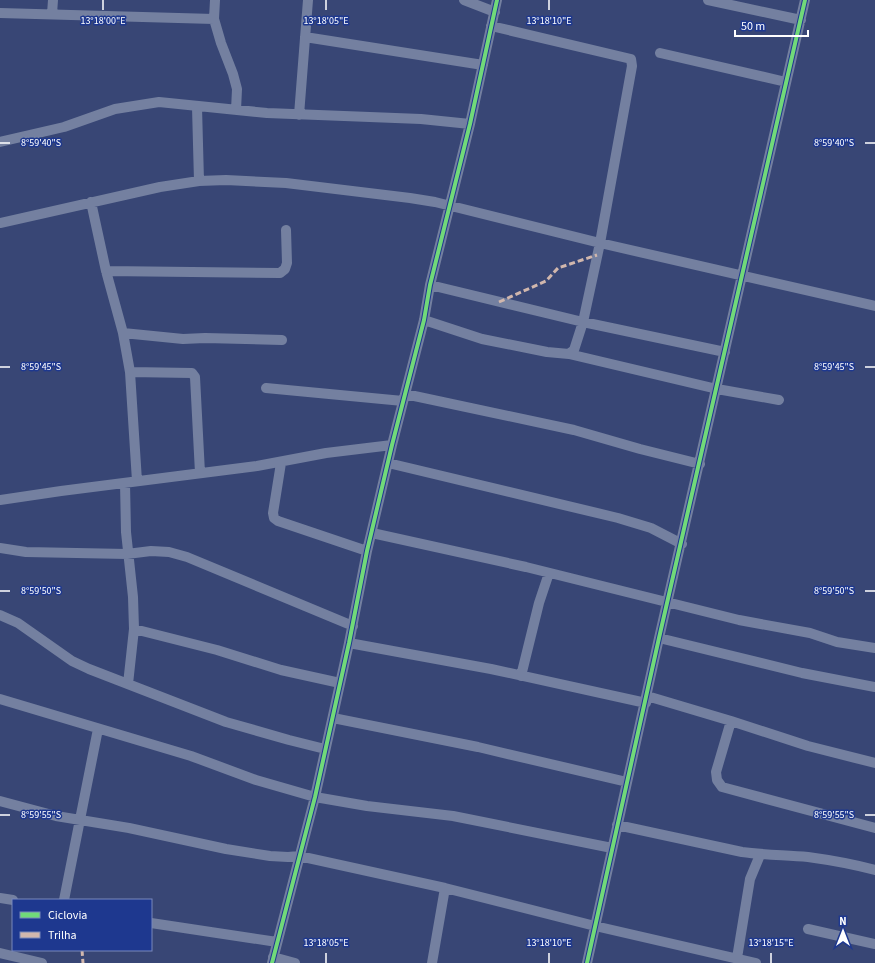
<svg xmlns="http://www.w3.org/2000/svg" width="875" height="963" viewBox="0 0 875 963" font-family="'Source Sans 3',sans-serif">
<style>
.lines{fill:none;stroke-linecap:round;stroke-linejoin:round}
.minor{stroke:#7480a0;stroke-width:10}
.quiet{stroke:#d1b7ad;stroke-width:3;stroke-dasharray:6 3;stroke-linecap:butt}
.cycleway-casing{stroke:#1e388f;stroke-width:6}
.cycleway{stroke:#71d979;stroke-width:4}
.ticks{fill:none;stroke:#fff;stroke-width:1.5}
.ticks-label{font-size:10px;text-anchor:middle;fill:#fff;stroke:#1e388f;stroke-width:3;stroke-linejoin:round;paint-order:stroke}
</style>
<rect width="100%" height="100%" fill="#384675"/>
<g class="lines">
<path class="minor" d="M 215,0 L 214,19 L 221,43 L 233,74 L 237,89 L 236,110
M 464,0 L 495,12
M 708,0 L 801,20
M 0,13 L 214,19
M 52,14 L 53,0
M 305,37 L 483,65
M 660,53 L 786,82
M 197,107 L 199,181
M 299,115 L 308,0
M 0,142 L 64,127 L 115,109 L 159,102 L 267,113 L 421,119 L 470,124
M 91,202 L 106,271 L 123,333 L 130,372 L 137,481
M 0,223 L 160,187 L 199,181 L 226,180 L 286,183 L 410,198 L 435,202 L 600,243 L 875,306
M 106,271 L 280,273 L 285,269 L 287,263 L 286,230
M 430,285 L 583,322 L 725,352
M 424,320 L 482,339 L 547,352 L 569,354 L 574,350 L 583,322 L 600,243 L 632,66 L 631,59 L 491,26
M 123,333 L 183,339 L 205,338 L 282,340
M 569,354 L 717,389 L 779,400
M 130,372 L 192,373 L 195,377 L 200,473
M 266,388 L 403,401
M 405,394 L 574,430 L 640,449 L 700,464
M 281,463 L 273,513 L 274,518 L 278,521 L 367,551
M 388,463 L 618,518 L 651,528 L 682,544
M 125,483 L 126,532 L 133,597 L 134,629 L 128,684
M 0,500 L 61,491 L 257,466 L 326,453 L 392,445
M 372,533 L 526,567 L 739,620 L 810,633 L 837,642 L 875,648
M 0,548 L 26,552 L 127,554 L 151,551 L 169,552 L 187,557 L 353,626
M 0,615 L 18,623 L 72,661 L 89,669 L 226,722 L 289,740 L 325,749
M 134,629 L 217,650 L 281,670 L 340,683
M 659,638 L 802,673 L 875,687
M 349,643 L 491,669 L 646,703
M 521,676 L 539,603 L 549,573
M 647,696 L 731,721 L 808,746 L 875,763
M 0,699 L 191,756 L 256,780 L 315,797 L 367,806 L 453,816 L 612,848
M 333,718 L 478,747 L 627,782
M 731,721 L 716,772 L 717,780 L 722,787 L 875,828
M 0,801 L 56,816 L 129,828 L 226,849 L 270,856 L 288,857 L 299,856 L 445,888 L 595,926 L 756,963
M 617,825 L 742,852 C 764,855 786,855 808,857 C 830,860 853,864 875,870
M 0,898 L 13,900
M 64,900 L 98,729
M 151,923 L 277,942
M 808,929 L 875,944
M 0,953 L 42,963
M 273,957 L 295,963
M 737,958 L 750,879 L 760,855
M 272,963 L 315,797 L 349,643 L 367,551 L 392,445 L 424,320 L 430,285 L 470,124 L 497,0
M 432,963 L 445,888
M 587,963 L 659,638 L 805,0"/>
<path class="quiet" d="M 499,302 L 546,281 L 558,268 L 597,255
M 82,950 L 83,963"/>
<defs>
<path id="cycleway" d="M 272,963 L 315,797 L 349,643 L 367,551 L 392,445 L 424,320 L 430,285 L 470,124 L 497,0
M 587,963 L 659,638 L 805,0"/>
</defs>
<use href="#cycleway" class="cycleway-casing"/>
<use href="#cycleway" class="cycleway"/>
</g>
<path class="ticks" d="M 103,0 L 103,10M 326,0 L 326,10M 549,0 L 549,10M 0,143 L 10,143M 865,143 L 875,143M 0,367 L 10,367M 865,367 L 875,367M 0,591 L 10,591M 865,591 L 875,591M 0,815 L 10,815M 865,815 L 875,815M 326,953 L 326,963M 549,953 L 549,963M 771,953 L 771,963"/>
<g class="ticks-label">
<text x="103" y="24">13°18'00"E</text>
<text x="326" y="24">13°18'05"E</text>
<text x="549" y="24">13°18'10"E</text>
<text x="41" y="146">8°59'40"S</text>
<text x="834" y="146">8°59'40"S</text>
<text x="41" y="370">8°59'45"S</text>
<text x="834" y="370">8°59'45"S</text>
<text x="41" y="594">8°59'50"S</text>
<text x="834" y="594">8°59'50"S</text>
<text x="41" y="818">8°59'55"S</text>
<text x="834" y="818">8°59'55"S</text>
<text x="326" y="946">13°18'05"E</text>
<text x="549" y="946">13°18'10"E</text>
<text x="771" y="946">13°18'15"E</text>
</g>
<rect x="12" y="899" width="140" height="52" fill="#1e388f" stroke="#7888bc"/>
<rect x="20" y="912" width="20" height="6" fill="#71d979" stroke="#7888bc"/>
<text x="48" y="919" font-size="12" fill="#ffffff">Ciclovia</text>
<rect x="20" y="932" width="20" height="6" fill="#d1b7ad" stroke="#7888bc"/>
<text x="48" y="939" font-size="12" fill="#ffffff">Trilha</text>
<g transform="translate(843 931)" stroke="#1e388f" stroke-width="3" paint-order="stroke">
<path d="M0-3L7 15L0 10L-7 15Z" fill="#ffffff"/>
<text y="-6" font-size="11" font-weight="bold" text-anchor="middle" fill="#ffffff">N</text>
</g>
<path d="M735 30v6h73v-6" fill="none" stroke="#ffffff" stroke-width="2"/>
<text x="741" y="30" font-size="12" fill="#ffffff" stroke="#1e388f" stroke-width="3" paint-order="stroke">50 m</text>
</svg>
